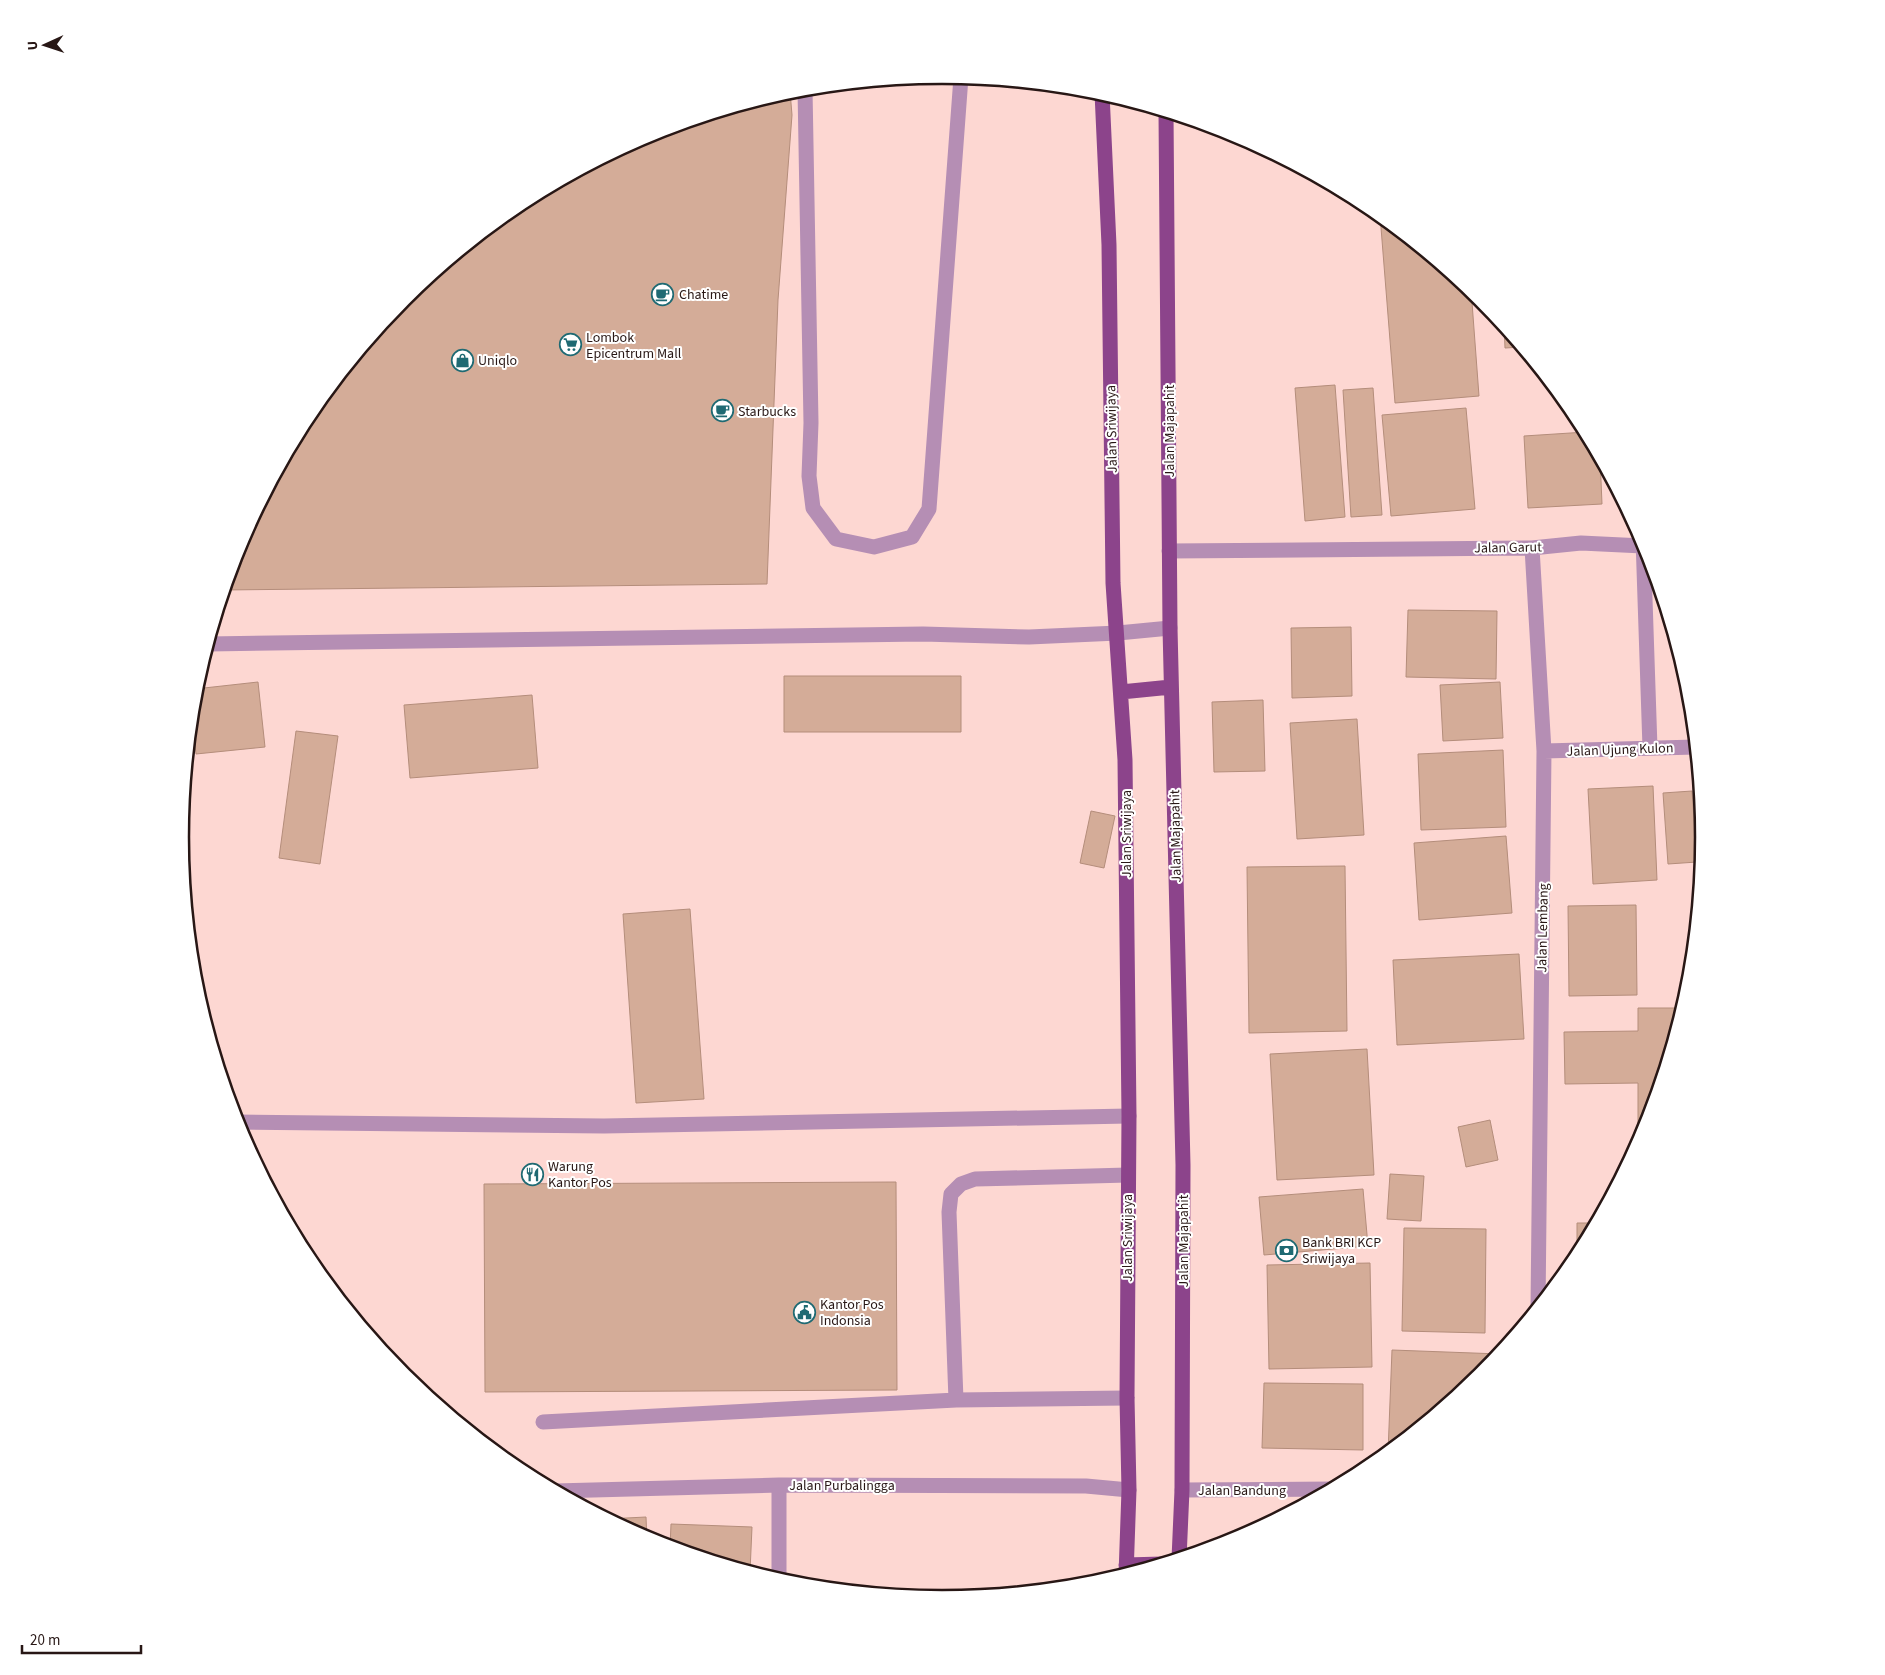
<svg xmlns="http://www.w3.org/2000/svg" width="1885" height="1675" viewBox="0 0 1885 1675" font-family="'Source Sans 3',sans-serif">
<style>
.building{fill:#d4ac98;stroke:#b48d7b}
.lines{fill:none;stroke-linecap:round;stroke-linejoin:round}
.minor{stroke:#b58eb4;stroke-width:15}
.major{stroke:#8c448b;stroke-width:15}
.labels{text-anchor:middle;stroke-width:4;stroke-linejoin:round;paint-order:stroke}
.poi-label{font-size:14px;fill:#281715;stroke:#fff;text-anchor:start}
.street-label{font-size:14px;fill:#281715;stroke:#fff}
.rim{fill:none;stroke:#281715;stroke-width:2.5}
</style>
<rect width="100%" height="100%" fill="#fdd7d2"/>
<path class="building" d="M 790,91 L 792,115 L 778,300 L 767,584 L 224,590 L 238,545 L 309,414 L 404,298 L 519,203 L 651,133 Z
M 1380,215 L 1471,289 L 1479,396 L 1395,403 Z
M 1504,325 L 1522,347 L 1505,348 Z
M 1335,385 L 1345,517 L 1305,521 L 1295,388 Z
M 1373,388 L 1382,515 L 1351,517 L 1343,390 Z
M 1466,408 L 1475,509 L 1391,516 L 1382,415 Z
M 1586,432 L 1600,457 L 1602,504 L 1528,508 L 1524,436 Z
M 1408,610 L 1497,611 L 1496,679 L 1406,677 Z
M 1351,627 L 1352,696 L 1292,698 L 1291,628 Z
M 784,676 L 961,676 L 961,732 L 784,732 Z
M 258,682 L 265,747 L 196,754 L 192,718 L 195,689 Z
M 1500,682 L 1503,738 L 1443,741 L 1440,685 Z
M 532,695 L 538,768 L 410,778 L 404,705 Z
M 1263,700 L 1265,771 L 1214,772 L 1212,702 Z
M 1357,719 L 1364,835 L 1297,839 L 1290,723 Z
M 296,731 L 338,736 L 320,864 L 279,858 Z
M 1503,750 L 1506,827 L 1421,830 L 1418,754 Z
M 1653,786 L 1657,880 L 1593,884 L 1588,789 Z
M 1692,791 L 1697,862 L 1668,864 L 1663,793 Z
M 1091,811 L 1115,816 L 1104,868 L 1080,863 Z
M 1506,836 L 1512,913 L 1419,920 L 1414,843 Z
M 1345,866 L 1347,1031 L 1249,1033 L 1247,867 Z
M 1636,905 L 1637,995 L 1569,996 L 1568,906 Z
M 690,909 L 704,1099 L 636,1103 L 623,914 Z
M 1519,954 L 1524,1039 L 1397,1045 L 1393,960 Z
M 1638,1008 L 1684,1008 L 1647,1130 L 1638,1146 L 1638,1083 L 1565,1084 L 1564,1032 L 1638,1031 Z
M 1367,1049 L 1374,1175 L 1277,1180 L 1270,1054 Z
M 1490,1120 L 1498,1160 L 1466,1167 L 1458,1127 Z
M 1390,1174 L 1424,1176 L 1421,1221 L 1387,1219 Z
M 896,1182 L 897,1390 L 485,1392 L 484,1184 Z
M 1363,1189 L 1368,1246 L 1264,1255 L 1259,1197 Z
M 1577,1223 L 1597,1223 L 1577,1260 Z
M 1404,1228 L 1486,1229 L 1485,1333 L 1402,1331 Z
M 1370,1263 L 1372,1367 L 1269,1369 L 1267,1265 Z
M 1392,1350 L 1500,1354 L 1481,1377 L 1388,1453 Z
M 1264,1383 L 1363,1384 L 1363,1450 L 1262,1448 Z
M 646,1517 L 647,1540 L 607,1519 Z
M 671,1524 L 752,1527 L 750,1572 L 670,1548 Z"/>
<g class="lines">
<path class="minor" d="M 805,89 L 811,423 L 809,476 L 813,508 L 836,539 L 874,547 L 912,537 L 929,509 L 961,77
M 1643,539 L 1650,748
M 1532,548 L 1544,751 L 1538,1308
M 1169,551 L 1532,548 L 1581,543 L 1643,546
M 208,644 L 923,634 L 1029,637 L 1118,633 L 1170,628
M 1544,751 L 1696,747
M 236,1122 L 604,1126 L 1129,1116
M 1127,1398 L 956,1400 L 949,1212 L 951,1194 L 961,1184 L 975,1179 L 1128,1175
M 543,1422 L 956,1400
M 1182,1490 L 1333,1489
M 555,1491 L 779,1485 L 1086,1486 L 1129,1490
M 779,1581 L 779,1485"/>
<path class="major" d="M 1102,93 L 1109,245 L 1113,583 L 1125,760 L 1129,1116 L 1127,1398 L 1129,1490 L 1126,1575
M 1166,112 L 1170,628 L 1183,1165 L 1182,1490 L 1179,1559
M 1121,692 L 1171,687
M 1126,1565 L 1162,1564"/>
</g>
<defs>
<symbol id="cafe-ring" viewBox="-11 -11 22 22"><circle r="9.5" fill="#fff" stroke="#1f6a73" stroke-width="1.5"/><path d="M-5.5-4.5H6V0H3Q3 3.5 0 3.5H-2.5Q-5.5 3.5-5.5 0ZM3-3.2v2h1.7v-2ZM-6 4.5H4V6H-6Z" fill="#1f6a73"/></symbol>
<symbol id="supermarket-ring" viewBox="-11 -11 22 22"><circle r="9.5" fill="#fff" stroke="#1f6a73" stroke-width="1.5"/><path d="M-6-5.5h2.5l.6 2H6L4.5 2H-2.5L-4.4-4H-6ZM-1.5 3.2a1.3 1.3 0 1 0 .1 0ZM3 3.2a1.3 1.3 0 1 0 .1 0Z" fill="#1f6a73"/></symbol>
<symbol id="shop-ring" viewBox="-11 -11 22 22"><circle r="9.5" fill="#fff" stroke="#1f6a73" stroke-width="1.5"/><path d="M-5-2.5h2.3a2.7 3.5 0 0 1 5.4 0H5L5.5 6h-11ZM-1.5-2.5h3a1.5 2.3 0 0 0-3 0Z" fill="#1f6a73"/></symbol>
<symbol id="restaurant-ring" viewBox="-11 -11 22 22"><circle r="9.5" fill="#fff" stroke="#1f6a73" stroke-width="1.5"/><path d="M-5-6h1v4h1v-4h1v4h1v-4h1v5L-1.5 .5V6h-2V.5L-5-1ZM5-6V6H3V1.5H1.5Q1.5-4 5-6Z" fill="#1f6a73"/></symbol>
<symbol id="bank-ring" viewBox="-11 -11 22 22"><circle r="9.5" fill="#fff" stroke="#1f6a73" stroke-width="1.5"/><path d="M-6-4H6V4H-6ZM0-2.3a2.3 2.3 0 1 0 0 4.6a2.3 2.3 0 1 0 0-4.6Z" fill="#1f6a73"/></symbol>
<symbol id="civic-ring" viewBox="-11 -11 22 22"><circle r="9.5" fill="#fff" stroke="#1f6a73" stroke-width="1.5"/><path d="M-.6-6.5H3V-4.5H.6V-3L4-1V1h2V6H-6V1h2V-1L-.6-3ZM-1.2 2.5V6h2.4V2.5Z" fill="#1f6a73"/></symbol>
</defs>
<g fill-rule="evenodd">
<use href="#cafe-ring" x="650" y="282" width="25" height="25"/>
<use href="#supermarket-ring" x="558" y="332" width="25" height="25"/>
<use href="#shop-ring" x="450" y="348" width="25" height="25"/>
<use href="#cafe-ring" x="710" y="398" width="25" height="25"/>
<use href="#restaurant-ring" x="520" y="1162" width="25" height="25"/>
<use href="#bank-ring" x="1274" y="1238" width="25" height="25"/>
<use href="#civic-ring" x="792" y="1300" width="25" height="25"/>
</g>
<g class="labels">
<g class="poi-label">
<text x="679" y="299">Chatime</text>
<text x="586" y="342">Lombok<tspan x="586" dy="16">Epicentrum Mall</tspan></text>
<text x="478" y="365">Uniqlo</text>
<text x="738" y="416">Starbucks</text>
<text x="548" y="1171">Warung<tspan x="548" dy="16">Kantor Pos</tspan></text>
<text x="1302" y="1247">Bank BRI KCP<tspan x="1302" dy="16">Sriwijaya</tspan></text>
<text x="820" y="1309">Kantor Pos<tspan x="820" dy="16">Indonsia</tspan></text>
</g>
<g class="street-label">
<text transform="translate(1111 429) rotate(-91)" y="5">Jalan Sriwijaya</text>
<text transform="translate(1169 431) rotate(-90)" y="5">Jalan Majapahit</text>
<text transform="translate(1508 547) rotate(-1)" y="5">Jalan Garut</text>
<text transform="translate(1620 749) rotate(-2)" y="5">Jalan Ujung Kulon</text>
<text transform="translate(1126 834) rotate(-90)" y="5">Jalan Sriwijaya</text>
<text transform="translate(1175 836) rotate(-91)" y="5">Jalan Majapahit</text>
<text transform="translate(1542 928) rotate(-89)" y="5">Jalan Lembang</text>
<text transform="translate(1127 1238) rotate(-90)" y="5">Jalan Sriwijaya</text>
<text transform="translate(1183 1241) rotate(-90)" y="5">Jalan Majapahit</text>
<text x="842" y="1490">Jalan Purbalingga</text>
<text x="1242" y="1495">Jalan Bandung</text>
</g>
</g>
<path d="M0 0H1885V1675H0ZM189 837a753 753 0 1 1 1506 0a753 753 0 1 1-1506 0Z" fill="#fff" fill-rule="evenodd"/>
<path class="rim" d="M189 837a753 753 0 1 1 1506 0a753 753 0 1 1-1506 0Z"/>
<g transform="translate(45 45) rotate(267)" stroke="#ffffff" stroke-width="4" paint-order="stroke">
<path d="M0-4L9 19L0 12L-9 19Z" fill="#281715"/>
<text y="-8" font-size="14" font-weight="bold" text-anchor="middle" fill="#281715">U</text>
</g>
<path d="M22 1645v8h119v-8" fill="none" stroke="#281715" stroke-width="2.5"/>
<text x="30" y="1645" font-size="15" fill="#281715" stroke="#ffffff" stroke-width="4" paint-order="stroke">20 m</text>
</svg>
